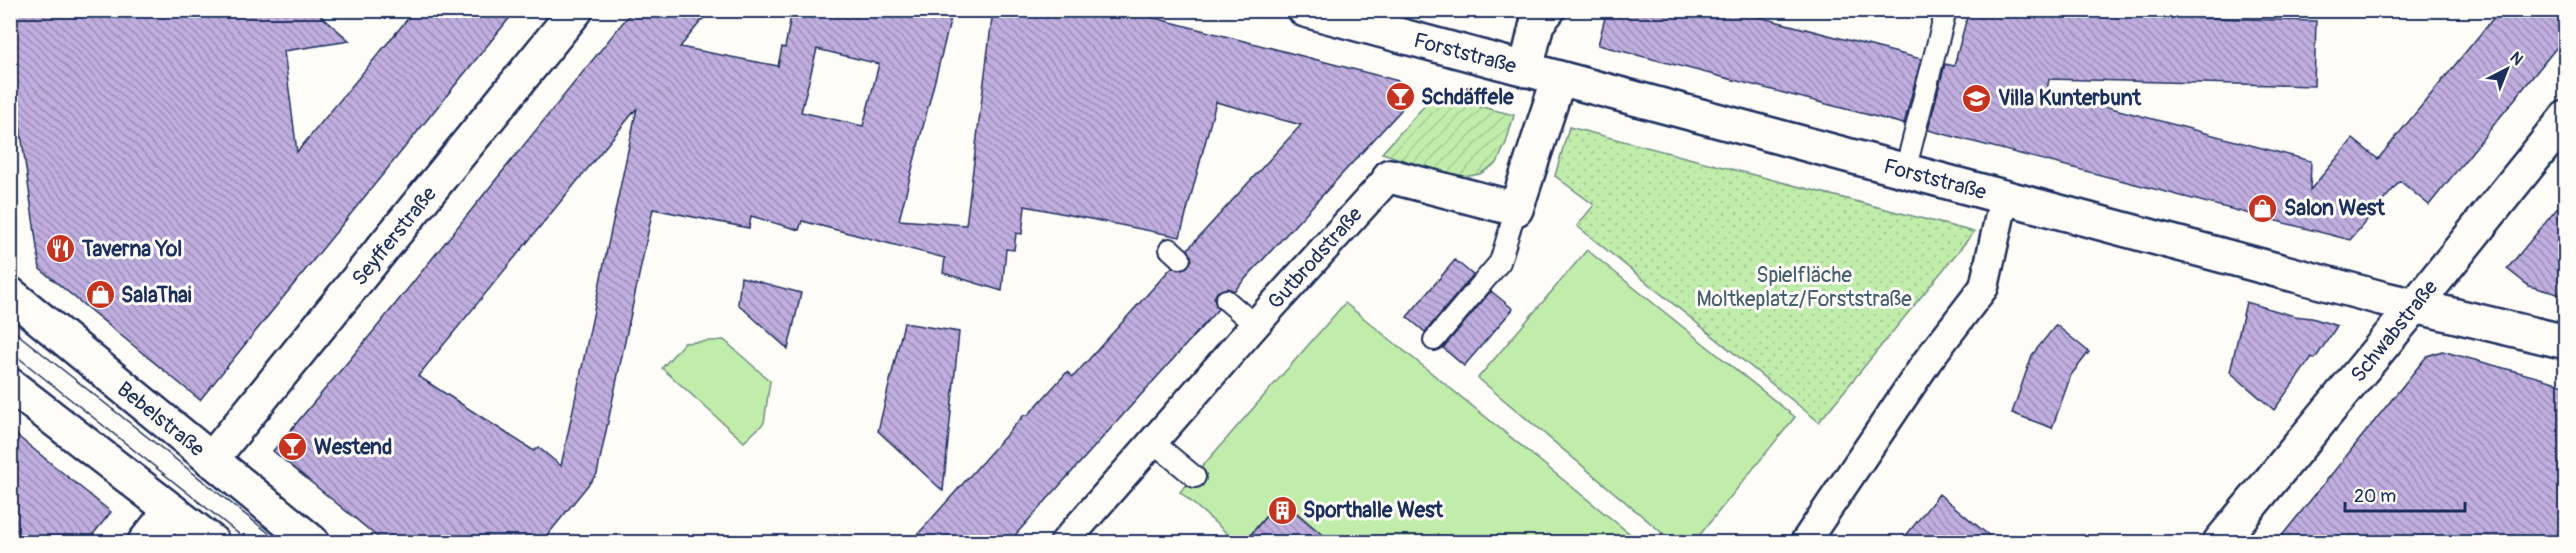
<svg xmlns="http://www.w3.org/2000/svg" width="2576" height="553" viewBox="0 0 2576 553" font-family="Pangolin,sans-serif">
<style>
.grass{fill:url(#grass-dots);stroke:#6e8e84;stroke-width:1.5}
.garden{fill:url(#garden-furrows);stroke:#6e8e84;stroke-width:1.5}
.pitch{fill:#c1edaa;stroke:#6e8e84;stroke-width:1.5}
.building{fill:url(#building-back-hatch);stroke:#1b2f5e;stroke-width:1.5;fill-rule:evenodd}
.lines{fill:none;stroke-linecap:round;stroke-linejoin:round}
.service-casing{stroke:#1b2f5e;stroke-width:24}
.pedestrian-casing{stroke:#1b2f5e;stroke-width:33}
.minor-casing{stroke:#1b2f5e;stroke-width:38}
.tertiary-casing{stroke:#1b2f5e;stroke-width:38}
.service{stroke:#fdfcf7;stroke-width:20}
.pedestrian{stroke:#fdfcf7;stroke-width:28}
.minor{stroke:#fdfcf7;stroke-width:33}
.tertiary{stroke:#fdfcf7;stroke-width:33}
.tram{stroke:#1b2f5e;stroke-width:1.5}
.labels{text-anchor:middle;stroke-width:6;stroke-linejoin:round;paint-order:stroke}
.street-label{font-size:21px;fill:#1b2f5e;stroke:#fdfcf7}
.poi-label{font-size:21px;font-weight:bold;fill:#1b2f5e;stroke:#fdfcf7;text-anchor:start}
.park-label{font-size:21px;fill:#445e71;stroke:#fdfcf7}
</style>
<defs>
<pattern id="grass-dots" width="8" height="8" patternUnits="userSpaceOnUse" patternTransform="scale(1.5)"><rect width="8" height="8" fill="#c1edaa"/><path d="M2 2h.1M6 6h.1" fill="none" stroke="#a5cc95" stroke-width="1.8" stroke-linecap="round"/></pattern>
<pattern id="garden-furrows" width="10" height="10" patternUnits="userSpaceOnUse" patternTransform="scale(1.5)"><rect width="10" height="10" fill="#c1edaa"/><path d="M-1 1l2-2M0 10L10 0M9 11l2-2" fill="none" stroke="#a5cc95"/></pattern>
<pattern id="building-back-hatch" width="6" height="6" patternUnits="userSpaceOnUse" patternTransform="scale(1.5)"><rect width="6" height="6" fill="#c0aede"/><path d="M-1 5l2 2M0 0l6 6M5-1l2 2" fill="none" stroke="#9b8eb7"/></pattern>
</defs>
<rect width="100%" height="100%" fill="#fdfcf7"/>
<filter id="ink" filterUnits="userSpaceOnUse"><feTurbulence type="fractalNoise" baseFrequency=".0167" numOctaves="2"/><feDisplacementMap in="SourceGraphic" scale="12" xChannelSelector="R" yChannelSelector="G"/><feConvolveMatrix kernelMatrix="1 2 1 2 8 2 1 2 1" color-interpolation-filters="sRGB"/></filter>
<g filter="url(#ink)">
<path class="grass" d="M 1569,127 L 1974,232 L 1819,422 L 1577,226 L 1594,205 L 1555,176 Z"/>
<path class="garden" d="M 1434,95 L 1514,115 L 1506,143 L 1497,163 L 1480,174 L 1458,178 L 1382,153 Z"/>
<path class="pitch" d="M 1587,250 L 1795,417 L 1694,542 L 1673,542 L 1478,378 Z
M 1345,303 L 1640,542 L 1333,542 L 1320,532 L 1315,536 L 1306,521 L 1280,499 L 1244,542 L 1237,542 L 1180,492 Z
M 724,340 L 770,381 L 764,423 L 744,442 L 662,368 L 684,343 Z"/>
<path class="building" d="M 10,10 L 314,10 L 350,41 L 284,51 L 297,152 L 415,10 L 516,10 L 200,400 L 40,269 L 10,54 Z
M 633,10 L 710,10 L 680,47 L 778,66 L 782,47 L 785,48 L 792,10 L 953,10 L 899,220 L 966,225 L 993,10 L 1124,10 L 1399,81 L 1403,104 L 1401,110 L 1234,291 L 1228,288 L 1217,292 L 1214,298 L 1218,309 L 1008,543 L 910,543 L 1024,415 L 1028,415 L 1067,372 L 1073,377 L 1172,267 L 1178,270 L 1188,266 L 1192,260 L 1188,249 L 1301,125 L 1216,102 L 1180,237 L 1025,206 L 1022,234 L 1016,233 L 1014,250 L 1006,249 L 1002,291 L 943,273 L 945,258 L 802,221 L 799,230 L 751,216 L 749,228 L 653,209 L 597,474 L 541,543 L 385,543 L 273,451 L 372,333 ZM 817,49 L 879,64 L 863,126 L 801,112 ZM 637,108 L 561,466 L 538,447 L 534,451 L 418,376 Z
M 1607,10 L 1732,10 L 1921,59 L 1904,124 L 1598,45 Z
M 1969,10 L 2175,10 L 2175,17 L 2316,21 L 2314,86 L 2049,79 L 2047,91 L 2311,161 L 2310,190 L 2353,139 L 2378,159 L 2500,10 L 2565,10 L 2565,37 L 2429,205 L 2400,181 L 2350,240 L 1928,130 L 1945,64 L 1954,66 Z
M 2565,199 L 2565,296 L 2529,286 L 2507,269 Z
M 1455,260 L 1473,275 L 1425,332 L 1407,317 Z
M 741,277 L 801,293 L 788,349 L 738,304 Z
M 1491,291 L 1513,309 L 1464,366 L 1443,348 Z
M 2246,302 L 2294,316 L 2312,318 L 2337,326 L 2315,359 L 2312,357 L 2274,410 L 2230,372 Z
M 904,323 L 959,332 L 943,491 L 878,431 Z
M 2056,325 L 2089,352 L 2071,375 L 2052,428 L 2012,413 L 2032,355 Z
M 2442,351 L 2565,385 L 2565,543 L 2276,543 L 2427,356 Z
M 10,430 L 111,512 L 86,543 L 10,543 Z
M 1939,494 L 1998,543 L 1900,543 Z
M 1280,499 L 1332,543 L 1244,543 Z"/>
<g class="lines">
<defs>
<path id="service" d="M 1905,171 L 1946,10
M 1170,249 L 1180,258
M 1226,300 L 1255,325
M 1434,340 L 1500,262 L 1516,209
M 1153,442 L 1195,477"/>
<path id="pedestrian" d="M 1065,542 L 1255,325 L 1390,176
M 1805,542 L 1928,360 L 1984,287 L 2004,197"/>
<path id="minor" d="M 1305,10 L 2381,298 L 2566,342
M 1526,70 L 1537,23 L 1548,10
M 1390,176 L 1516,209 L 1559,78
M 211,460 L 576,10
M 145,542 L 171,510"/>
<path id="tertiary" d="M 10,294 L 312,542
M 10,385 L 212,542
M 2220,542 L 2414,307 L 2566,118"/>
</defs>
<use href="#service" class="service-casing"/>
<use href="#pedestrian" class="pedestrian-casing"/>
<use href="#minor" class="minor-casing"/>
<use href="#tertiary" class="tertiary-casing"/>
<use href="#service" class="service"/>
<use href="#pedestrian" class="pedestrian"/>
<use href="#minor" class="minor"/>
<use href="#tertiary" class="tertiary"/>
<path class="tram" d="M 10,328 L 280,542
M 10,351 L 249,542"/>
</g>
</g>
<defs>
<symbol id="bar-disc" viewBox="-11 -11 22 22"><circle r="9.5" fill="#c8321e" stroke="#fdfcf7"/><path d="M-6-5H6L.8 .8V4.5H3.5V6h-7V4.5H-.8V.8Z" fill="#fff"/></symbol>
<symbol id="school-disc" viewBox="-11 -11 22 22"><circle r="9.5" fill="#c8321e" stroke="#fdfcf7"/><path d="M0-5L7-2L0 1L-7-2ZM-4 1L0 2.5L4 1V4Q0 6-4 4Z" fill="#fff"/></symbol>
<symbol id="shop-disc" viewBox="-11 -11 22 22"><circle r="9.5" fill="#c8321e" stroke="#fdfcf7"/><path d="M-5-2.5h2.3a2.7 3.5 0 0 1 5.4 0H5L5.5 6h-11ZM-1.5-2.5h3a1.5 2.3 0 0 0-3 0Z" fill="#fff"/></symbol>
<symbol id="restaurant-disc" viewBox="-11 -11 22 22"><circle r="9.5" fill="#c8321e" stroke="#fdfcf7"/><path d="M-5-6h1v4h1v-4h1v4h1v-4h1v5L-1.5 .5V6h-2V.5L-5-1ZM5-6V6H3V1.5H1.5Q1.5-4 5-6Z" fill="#fff"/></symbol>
<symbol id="building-disc" viewBox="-11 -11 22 22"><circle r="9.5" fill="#c8321e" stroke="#fdfcf7"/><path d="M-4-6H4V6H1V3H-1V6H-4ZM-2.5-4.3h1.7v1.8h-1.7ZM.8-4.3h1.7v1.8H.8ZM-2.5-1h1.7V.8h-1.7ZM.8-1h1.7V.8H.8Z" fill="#fff"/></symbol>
</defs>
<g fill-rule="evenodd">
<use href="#bar-disc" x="1384" y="80" width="33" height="33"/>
<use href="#school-disc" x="1960" y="82" width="33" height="33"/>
<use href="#shop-disc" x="2246" y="192" width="33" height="33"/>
<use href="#restaurant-disc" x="44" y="232" width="33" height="33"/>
<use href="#shop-disc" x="84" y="278" width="33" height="33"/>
<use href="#bar-disc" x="276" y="430" width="33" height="33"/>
<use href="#building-disc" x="1266" y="494" width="33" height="33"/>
</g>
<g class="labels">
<g class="street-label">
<text transform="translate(1465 53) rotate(15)" y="7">Forststraße</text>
<text transform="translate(1935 179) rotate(15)" y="7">Forststraße</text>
<text transform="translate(394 236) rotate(-51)" y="7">Seyfferstraße</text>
<text transform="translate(1315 258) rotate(-48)" y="7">Gutbrodstraße</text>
<text transform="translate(2394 331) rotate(-51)" y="7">Schwabstraße</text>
<text transform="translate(161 419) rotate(39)" y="7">Bebelstraße</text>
</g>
<g class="poi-label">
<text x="1421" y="104">Schdäffele</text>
<text x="1998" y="105">Villa Kunterbunt</text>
<text x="2284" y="215">Salon West</text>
<text x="82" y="256">Taverna Yol</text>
<text x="121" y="302">SalaThai</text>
<text x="314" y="454">Westend</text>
<text x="1303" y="517">Sporthalle West</text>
</g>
<g class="park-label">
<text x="1804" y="282">Spielfläche<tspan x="1804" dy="24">Moltkeplatz/Forststraße</tspan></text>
</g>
</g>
<rect width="2576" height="553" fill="none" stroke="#fdfcf7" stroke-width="36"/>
<rect x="18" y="18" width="2540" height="517" fill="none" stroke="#1b2f5e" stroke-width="2" filter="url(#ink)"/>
<g transform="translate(2507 69) rotate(42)" stroke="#fdfcf7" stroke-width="4.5" paint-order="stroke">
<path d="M0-4.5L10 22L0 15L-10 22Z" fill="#1b2f5e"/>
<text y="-9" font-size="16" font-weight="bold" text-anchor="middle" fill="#1b2f5e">N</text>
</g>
<path d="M2345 502v9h120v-9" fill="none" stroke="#1b2f5e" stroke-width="3"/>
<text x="2354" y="502" font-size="18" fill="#1b2f5e" stroke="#fdfcf7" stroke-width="4.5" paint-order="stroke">20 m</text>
</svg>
